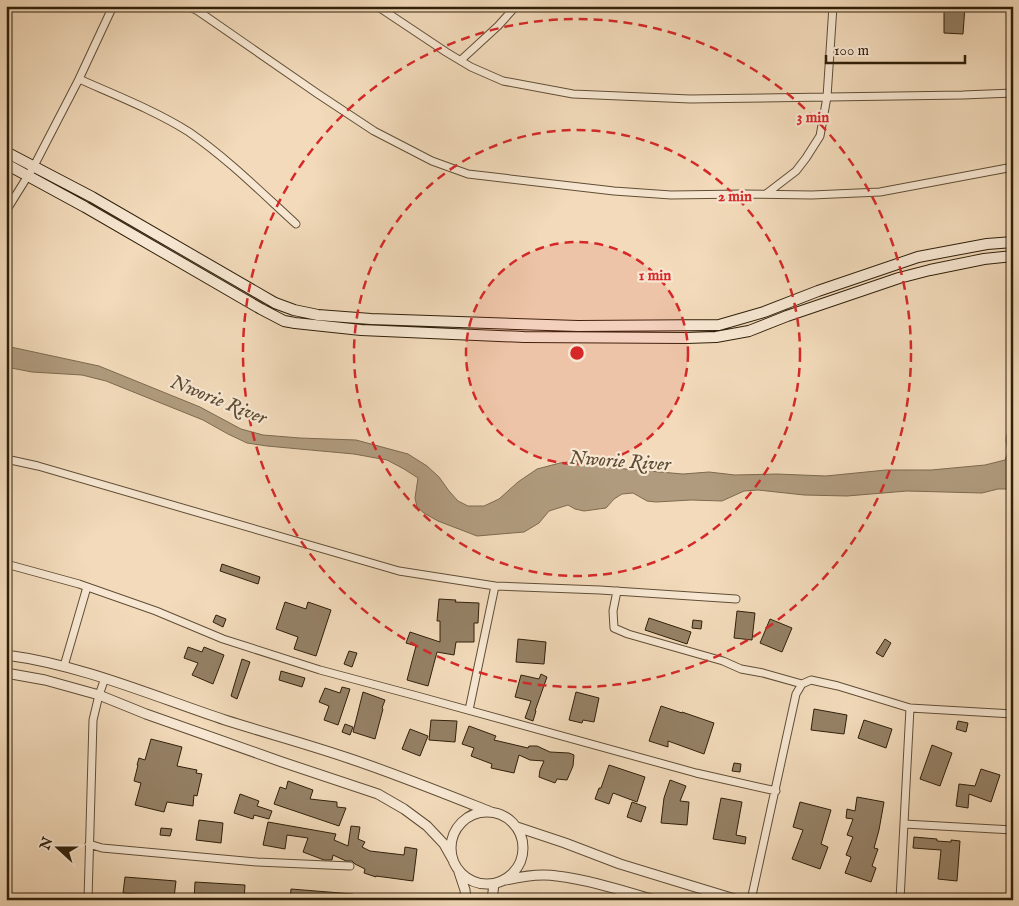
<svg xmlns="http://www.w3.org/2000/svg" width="1019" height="906" viewBox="0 0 1019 906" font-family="'IM FELL English',serif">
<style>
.water{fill:#b09b7e;stroke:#7d6a50}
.building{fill:#958166;stroke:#30200a}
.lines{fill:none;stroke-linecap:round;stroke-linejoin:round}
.minor-casing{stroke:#604e36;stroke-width:9}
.tertiary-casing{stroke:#604e36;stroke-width:11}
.secondary-casing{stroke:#30200a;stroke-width:12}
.minor{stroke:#f7e7d2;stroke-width:7}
.tertiary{stroke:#f7e7d2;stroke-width:9}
.secondary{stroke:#f7e7d2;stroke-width:10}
.ring{fill:none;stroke:#d62828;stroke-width:2.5;stroke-dasharray:9 6}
.labels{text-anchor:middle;stroke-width:4.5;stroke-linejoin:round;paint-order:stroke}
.water-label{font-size:20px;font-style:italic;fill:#5d4b33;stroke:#f7e7d2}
.centre{fill:#d62828;stroke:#f7e7d2;stroke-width:2.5}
.ring-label{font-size:15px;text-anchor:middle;font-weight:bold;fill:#d62828;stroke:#f7e7d2;stroke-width:4.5;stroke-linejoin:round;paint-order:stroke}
</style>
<rect width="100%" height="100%" fill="#f2daba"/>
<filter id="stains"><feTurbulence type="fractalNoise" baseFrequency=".004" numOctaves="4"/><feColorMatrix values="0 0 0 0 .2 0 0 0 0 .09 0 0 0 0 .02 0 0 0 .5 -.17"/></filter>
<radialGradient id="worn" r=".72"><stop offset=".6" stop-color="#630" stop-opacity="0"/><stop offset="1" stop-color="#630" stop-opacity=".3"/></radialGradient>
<path class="water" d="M 6,346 L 99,366 L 200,407 L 241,429 L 263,435 L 300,438 L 356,440 L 408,454 L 427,466 L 439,477 L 449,491 L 458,501 L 468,506 L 484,506 L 499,499 L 518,482 L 537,469 L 560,463 L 583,460 L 614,468 L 683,474 L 709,472 L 735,475 L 777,474 L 826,476 L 886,470 L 931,470 L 985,465 L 1005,460 L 1008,452 L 1006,440 L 1007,434 L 1013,426 L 1013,489 L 998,489 L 982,493 L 907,491 L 847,496 L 804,495 L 758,490 L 744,491 L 722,501 L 691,500 L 656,502 L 647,501 L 633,493 L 622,494 L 614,499 L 606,508 L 584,511 L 575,509 L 568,505 L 549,511 L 539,523 L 524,532 L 477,536 L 438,521 L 424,513 L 417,507 L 415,498 L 418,478 L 404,469 L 387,460 L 354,454 L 267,446 L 247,443 L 228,434 L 203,420 L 106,381 L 82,375 L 32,372 L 6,367 Z"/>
<path class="building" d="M 944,6 L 965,6 L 963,34 L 944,33 Z
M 222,564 L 260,577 L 258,584 L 220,571 Z
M 439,599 L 456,600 L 455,602 L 479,603 L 478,623 L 474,623 L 474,642 L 456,642 L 454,655 L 437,652 L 428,686 L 407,680 L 416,646 L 406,643 L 410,632 L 440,642 L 440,621 L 437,621 Z
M 285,602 L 306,609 L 308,602 L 331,610 L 316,656 L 294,649 L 298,637 L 276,629 Z
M 737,611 L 755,613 L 752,640 L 734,638 Z
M 216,615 L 226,619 L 223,627 L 213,622 Z
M 649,618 L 691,632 L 687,644 L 645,630 Z
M 770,619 L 792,628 L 782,652 L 760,643 Z
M 693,620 L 702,621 L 701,629 L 692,628 Z
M 518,639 L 546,642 L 544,664 L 516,662 Z
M 885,639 L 891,643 L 883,657 L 876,653 Z
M 188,647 L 202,652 L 204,647 L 224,655 L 213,684 L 192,675 L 198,663 L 184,658 Z
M 349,651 L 357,653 L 352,667 L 344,664 Z
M 242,659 L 250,662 L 237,699 L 231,696 Z
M 281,671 L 305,678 L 302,687 L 279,680 Z
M 541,674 L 547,677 L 535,711 L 536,711 L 533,721 L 525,718 L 531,701 L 515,697 L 521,675 L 539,679 Z
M 342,687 L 350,689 L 338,725 L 324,720 L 329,706 L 319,702 L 325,688 L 340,693 Z
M 363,692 L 385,700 L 382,708 L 383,709 L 375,739 L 353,732 Z
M 576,692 L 599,698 L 594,722 L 583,720 L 582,723 L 569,720 Z
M 661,706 L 682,713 L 682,712 L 714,723 L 704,754 L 668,741 L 668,747 L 649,741 Z
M 814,709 L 847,715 L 844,734 L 811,730 Z
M 431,720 L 457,721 L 455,742 L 429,740 Z
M 864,720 L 892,729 L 886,748 L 858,738 Z
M 958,721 L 968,723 L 966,732 L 956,729 Z
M 345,724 L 353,727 L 350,735 L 342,732 Z
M 469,726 L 496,736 L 494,740 L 528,748 L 529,746 L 537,746 L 550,752 L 569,753 L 574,755 L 573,766 L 567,780 L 557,779 L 555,783 L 539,777 L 540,770 L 544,761 L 530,760 L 519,755 L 514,773 L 491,768 L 492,764 L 471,756 L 474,748 L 462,744 Z
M 410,729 L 428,736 L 420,756 L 402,749 Z
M 151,739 L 182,747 L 177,766 L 197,770 L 196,773 L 202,774 L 197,796 L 194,795 L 193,806 L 167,802 L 164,812 L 135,805 L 141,783 L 134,781 L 138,765 L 137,765 L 139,758 L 145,760 Z
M 932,745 L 952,753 L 940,786 L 920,779 Z
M 734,763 L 741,764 L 740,772 L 732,771 Z
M 609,765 L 645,777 L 637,802 L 613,793 L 609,804 L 595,799 L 599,788 L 601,788 Z
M 981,769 L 1000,775 L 991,802 L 969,794 L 968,808 L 956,806 L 959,784 L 975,786 Z
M 670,780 L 686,786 L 680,801 L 689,802 L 687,825 L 661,823 L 664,798 Z
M 288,781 L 313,790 L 310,799 L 337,802 L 337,807 L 346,808 L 339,826 L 274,804 L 280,787 L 286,789 Z
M 240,794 L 259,801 L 257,806 L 272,811 L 269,819 L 254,815 L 253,819 L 234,813 Z
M 857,797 L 884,802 L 879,830 L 874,848 L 878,849 L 872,866 L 876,868 L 871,882 L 845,873 L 851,857 L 846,855 L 853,837 L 847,835 L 853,819 L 846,818 L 847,809 L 855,811 Z
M 721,798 L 742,802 L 736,835 L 746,837 L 745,844 L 713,839 Z
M 632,802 L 646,807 L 641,822 L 627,817 Z
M 800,802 L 831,810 L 821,844 L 828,847 L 820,869 L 792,859 L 803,830 L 793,827 Z
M 199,820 L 223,823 L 221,843 L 196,840 Z
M 268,822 L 336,834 L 334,840 L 348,846 L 351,826 L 360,827 L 358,839 L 365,842 L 362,847 L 370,851 L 404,855 L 405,847 L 417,849 L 413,881 L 376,876 L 376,877 L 364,873 L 365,869 L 355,864 L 352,861 L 346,861 L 333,855 L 332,860 L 324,860 L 303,852 L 308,838 L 287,835 L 285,849 L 263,845 Z
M 161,828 L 172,829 L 170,836 L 160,835 Z
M 914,837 L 937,839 L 937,841 L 951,842 L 951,840 L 960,841 L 957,881 L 938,879 L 941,850 L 913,848 Z
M 125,877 L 176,881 L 174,898 L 156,897 L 155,900 L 145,900 L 145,895 L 123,893 Z
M 195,882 L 245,885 L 244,900 L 194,900 Z
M 291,889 L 353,894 L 353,900 L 290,900 Z"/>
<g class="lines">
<defs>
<path id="minor" d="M 188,6 L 198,11 L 318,94 L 374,131 L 432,161 L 468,174 L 614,191 L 671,195 L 743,194 L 812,195 L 880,192 L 1013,167
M 377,6 L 446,52 L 471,67 L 503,81 L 573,94 L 690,99 L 963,95 L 1013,93
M 461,60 L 498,26 L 516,6
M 79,79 C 115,95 156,111 189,132 C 228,159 262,193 296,224
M 766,194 L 796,171 L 806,158 L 820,136 L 827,97 L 833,6
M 6,211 L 34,166 L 79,79 L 113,6
M 6,459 L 38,466 L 399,571 L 495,586 L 469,710
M 6,564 L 79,584 L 156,611 L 223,639 L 320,670 L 417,696 L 696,773 L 776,791
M 495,586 L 600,590 L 736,599
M 617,591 L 613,611 L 614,628 L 628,634 L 723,661 L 741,669 L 763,673 L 802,684
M 64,666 L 87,587
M 904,824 L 1013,830
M 89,844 L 102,848 L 257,862 L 350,866
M 88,900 L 93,720 L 99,695 L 105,678
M 751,900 L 796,694 L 802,684 L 811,680 L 838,686 L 910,708 L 1013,714
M 900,900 L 910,708"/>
<path id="tertiary" d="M 6,655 C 82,665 153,696 225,720 C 266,733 307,744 348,758 C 396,774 443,793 491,812
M 6,673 L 45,680 L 99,695 L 146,714 L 282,762 L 378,794 L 404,809 L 427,826 L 444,844 L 453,860
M451 848a36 36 0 1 1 72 0a36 36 0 1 1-72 0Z
M 517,827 L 565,843 L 620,864 L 738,900
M 459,872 L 465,890 L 466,900
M 506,880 C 523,876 540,873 557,876 C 590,880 623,891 655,900
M 492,900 L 494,884"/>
<path id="secondary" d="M 6,152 L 92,197 L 275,303 L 294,310 L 318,315 L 371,319 L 578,326 L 719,325 L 764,312 L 818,291 L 918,257 L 987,244 L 1013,242
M 6,164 L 85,207 L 261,309 L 284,321 L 295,323 L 361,330 L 524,337 L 686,338 L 716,337 L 749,331 L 787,316 L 899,278 L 930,270 L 984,259 L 1013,256"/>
</defs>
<use href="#minor" class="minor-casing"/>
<use href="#tertiary" class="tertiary-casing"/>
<use href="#secondary" class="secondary-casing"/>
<use href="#minor" class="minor"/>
<use href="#tertiary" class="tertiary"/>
<use href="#secondary" class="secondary"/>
</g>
<circle cx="577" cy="353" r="111" fill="#d62828" fill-opacity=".12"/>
<g class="ring">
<circle cx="577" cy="353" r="111"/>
<circle cx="577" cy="353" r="223"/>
<circle cx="577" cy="353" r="334"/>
</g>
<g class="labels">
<g class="water-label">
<text transform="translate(219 399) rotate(22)" y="7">Nworie River</text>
<text transform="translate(620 460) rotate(4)" y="7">Nworie River</text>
</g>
</g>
<circle cx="577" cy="353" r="8" class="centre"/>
<g class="ring-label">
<text x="813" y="122">3 min</text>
<text x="735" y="201">2 min</text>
<text x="655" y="280">1 min</text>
</g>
<rect width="1019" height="906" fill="none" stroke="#f2daba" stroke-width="25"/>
<rect x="8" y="8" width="1004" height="891" fill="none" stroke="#30200a" stroke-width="2.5"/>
<rect x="12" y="12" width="994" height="881" fill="none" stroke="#30200a"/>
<g transform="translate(58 848) rotate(291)" stroke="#f7e7d2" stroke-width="4" paint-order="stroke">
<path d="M0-4L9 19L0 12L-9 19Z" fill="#30200a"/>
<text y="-8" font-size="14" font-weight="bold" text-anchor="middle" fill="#30200a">N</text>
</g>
<path d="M826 55v8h139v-8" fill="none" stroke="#30200a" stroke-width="2.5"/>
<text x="834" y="55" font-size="15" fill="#30200a" stroke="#f7e7d2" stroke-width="4" paint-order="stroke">100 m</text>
<rect width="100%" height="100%" filter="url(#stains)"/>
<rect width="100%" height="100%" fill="url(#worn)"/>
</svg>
